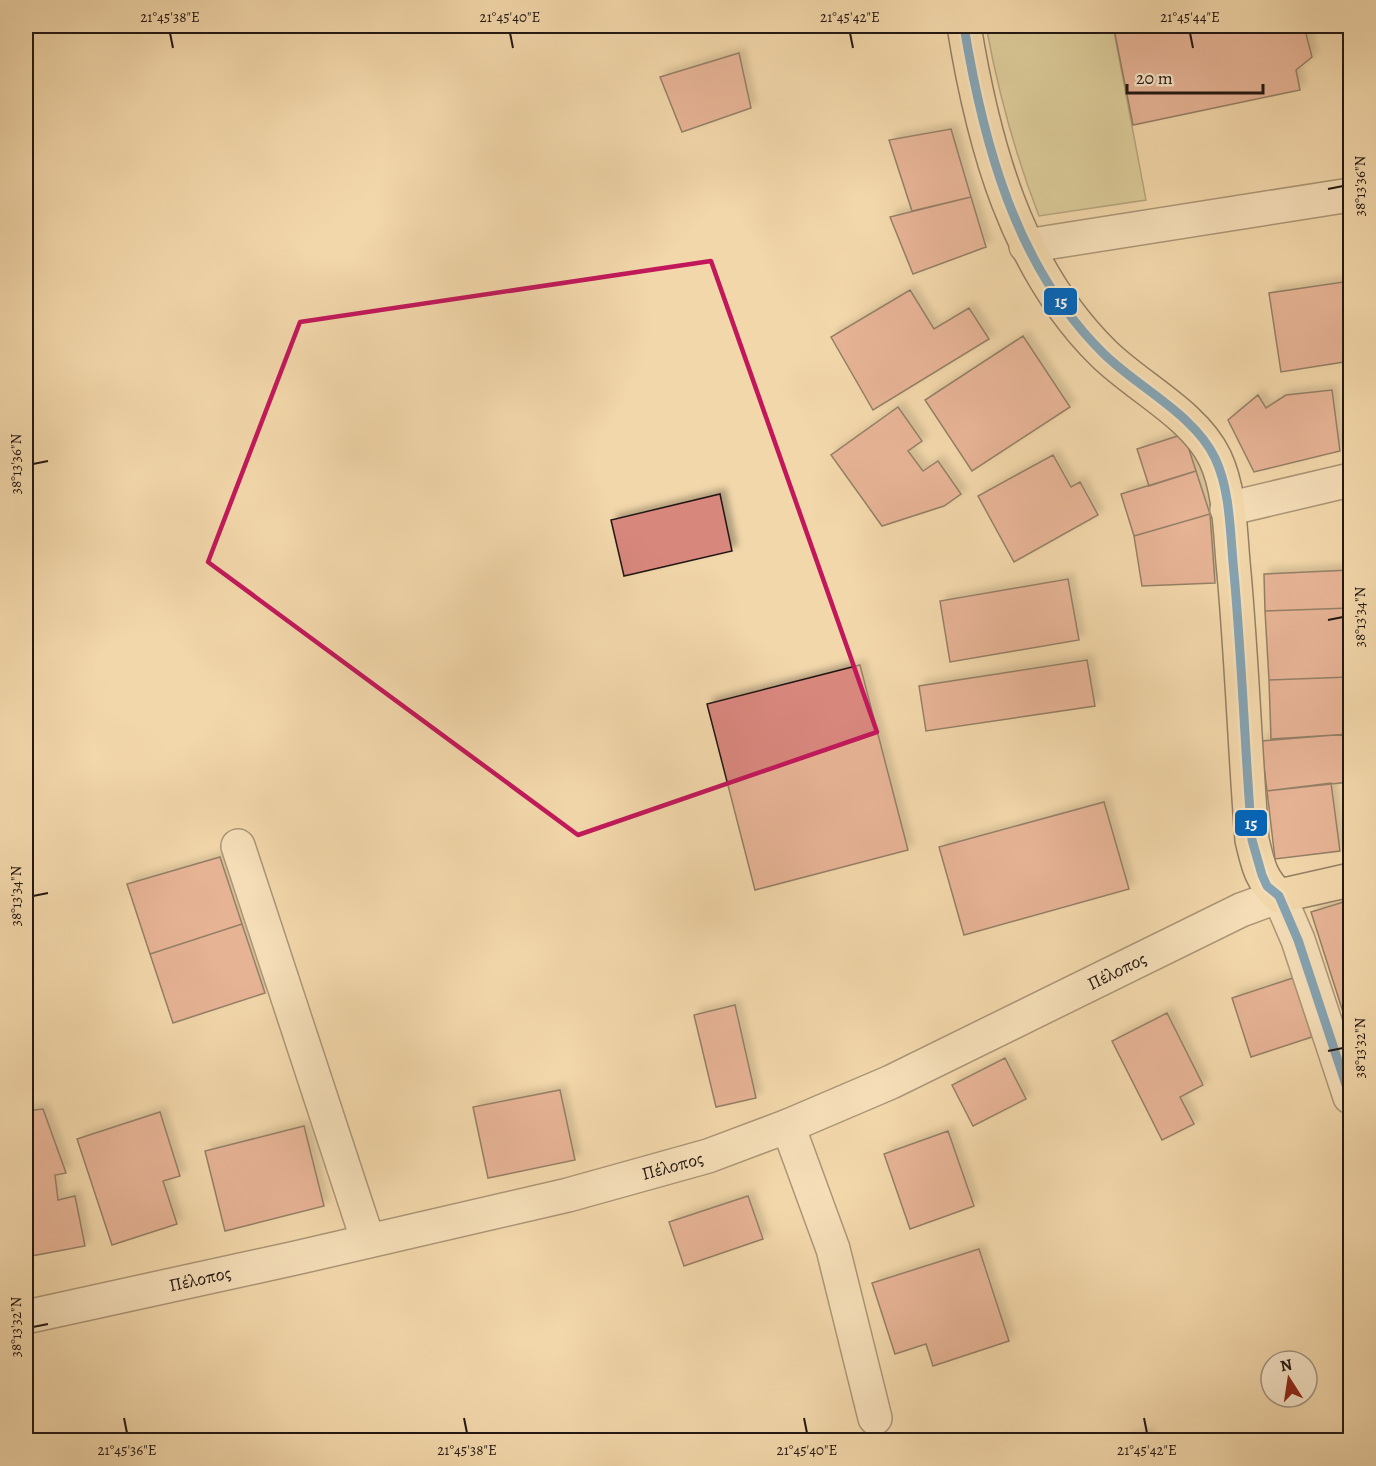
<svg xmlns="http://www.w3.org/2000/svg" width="1376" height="1466" viewBox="0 0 1376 1466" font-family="Alegreya,serif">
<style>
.green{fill:#bfbd85;stroke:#716a4c;stroke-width:1.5}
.building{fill:#d8877d;stroke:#231813;stroke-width:1.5;filter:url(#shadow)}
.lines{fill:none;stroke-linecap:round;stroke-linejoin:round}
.minor-casing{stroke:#574839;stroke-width:36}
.major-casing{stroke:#231813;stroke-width:36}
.minor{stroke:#f7e5c8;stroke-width:33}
.major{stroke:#f2d7aa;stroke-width:33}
.bus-1-casing{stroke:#f7e5c8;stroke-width:14}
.bus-1{stroke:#0065bd;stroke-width:9}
.marked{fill:none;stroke:#c2185b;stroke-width:4.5;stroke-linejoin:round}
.ticks{fill:none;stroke:#231813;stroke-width:2}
.labels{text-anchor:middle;stroke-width:4.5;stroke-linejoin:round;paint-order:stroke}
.street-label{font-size:18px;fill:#231813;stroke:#f7e5c8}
.line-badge{stroke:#f7e5c8;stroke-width:2}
.badge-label{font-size:16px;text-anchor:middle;font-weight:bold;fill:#fff}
.neatline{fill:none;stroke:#231813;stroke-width:2}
.ticks-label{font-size:15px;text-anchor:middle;fill:#231813}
</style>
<defs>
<filter id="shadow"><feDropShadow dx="5.5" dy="-5.5" stdDeviation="3" flood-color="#0004"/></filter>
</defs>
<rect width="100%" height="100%" fill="#f2d7aa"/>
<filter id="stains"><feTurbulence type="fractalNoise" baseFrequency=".00333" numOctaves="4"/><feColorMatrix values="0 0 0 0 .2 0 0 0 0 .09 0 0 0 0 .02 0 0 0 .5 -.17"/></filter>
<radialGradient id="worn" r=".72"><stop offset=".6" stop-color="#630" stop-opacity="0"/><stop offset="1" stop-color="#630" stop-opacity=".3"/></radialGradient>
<path class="green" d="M 986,26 L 1113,26 L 1146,200 L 1039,216 C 1015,154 998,91 986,26 Z"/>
<path class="building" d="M 742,26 L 764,26 L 742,31 Z
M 1130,26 L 1304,26 L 1312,57 L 1296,70 L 1300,90 L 1133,125 L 1114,29 Z
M 739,53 L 751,108 L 682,132 L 660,77 Z
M 951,129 L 971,197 L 912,211 L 889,140 Z
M 971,197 L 986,247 L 913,274 L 890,217 Z
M 1350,281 L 1350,361 L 1281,372 L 1269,293 Z
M 910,290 L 934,329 L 969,308 L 989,339 L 873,410 L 831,337 Z
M 1023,336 L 1070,407 L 972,471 L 925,400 Z
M 1332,390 L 1340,451 L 1254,472 L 1228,420 L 1258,395 L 1266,408 L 1286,395 Z
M 898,407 L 922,441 L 908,451 L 923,471 L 938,461 L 961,494 L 944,506 L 882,526 L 831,455 Z
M 1184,434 L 1196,471 L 1149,486 L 1137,449 Z
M 1053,455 L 1071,487 L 1080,482 L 1098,515 L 1014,562 L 978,496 Z
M 1196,471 L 1210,514 L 1134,536 L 1121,494 Z
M 720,494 L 732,551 L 624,576 L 611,520 Z
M 1210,514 L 1215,583 L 1142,586 L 1134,536 Z
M 1350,570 L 1350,623 L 1350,608 L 1265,611 L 1264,574 Z
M 1068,579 L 1079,640 L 950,662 L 940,601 Z
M 1350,608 L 1350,677 L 1269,680 L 1265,611 Z
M 1087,660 L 1095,706 L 926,731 L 919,686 Z
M 860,665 L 908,850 L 755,890 L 707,704 Z
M 1350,677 L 1350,734 L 1271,739 L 1269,680 Z
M 1347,734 L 1349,782 L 1267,791 L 1261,741 Z
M 1331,783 L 1340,851 L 1275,859 L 1267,791 Z
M 1104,802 L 1129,889 L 964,935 L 939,847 Z
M 220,857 L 242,924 L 150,954 L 127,884 Z
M 1350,900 L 1350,1010 L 1343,1012 L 1311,912 Z
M 242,924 L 265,993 L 173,1023 L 150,954 Z
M 1293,978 L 1312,1037 L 1251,1057 L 1232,998 Z
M 735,1005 L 756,1098 L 716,1107 L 694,1015 Z
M 1167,1013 L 1203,1085 L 1180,1097 L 1194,1124 L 1162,1140 L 1112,1041 Z
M 1005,1058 L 1026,1099 L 973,1126 L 952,1085 Z
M 560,1090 L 575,1160 L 488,1178 L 473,1107 Z
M 43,1109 L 66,1173 L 55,1175 L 58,1200 L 75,1196 L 85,1246 L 26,1257 L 26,1111 Z
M 160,1112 L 180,1176 L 163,1181 L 177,1224 L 112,1245 L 77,1139 Z
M 304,1126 L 324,1206 L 225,1231 L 205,1151 Z
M 948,1131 L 974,1206 L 910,1229 L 884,1154 Z
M 748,1196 L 763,1239 L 684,1266 L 669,1222 Z
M 979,1249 L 1009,1341 L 933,1366 L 926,1344 L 895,1354 L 872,1283 Z
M 1148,1434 L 1149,1440 L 1122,1440 Z"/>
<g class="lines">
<defs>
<g id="minor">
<path d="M 1026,246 L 1350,195"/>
<path d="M 1227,509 L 1350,480"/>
<path d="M 238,846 L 368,1241"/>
<path d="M 788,1126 L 833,1249 L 875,1418"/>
<path id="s1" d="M 26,1317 L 291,1259 L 568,1195 L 708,1156 L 788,1126 L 891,1082 L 1241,910 L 1279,896 L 1298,940 L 1350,1097"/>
</g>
<path id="major" d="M 964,26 C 983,143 1016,267 1103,353 C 1137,387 1194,414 1215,458 C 1231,492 1230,536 1234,573 C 1242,662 1245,751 1252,840 C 1258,864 1260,879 1279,896 L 1350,880"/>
</defs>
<use href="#minor" class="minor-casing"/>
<use href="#major" class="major-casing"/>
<use href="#minor" class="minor"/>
<use href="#major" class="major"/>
<defs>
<path id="bus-1" d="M 964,26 C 983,143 1016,267 1103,353 C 1137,387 1194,414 1215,458 C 1231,492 1230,536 1234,573 C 1242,662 1245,751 1252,840 L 1262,875 L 1267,886 L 1279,896 L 1298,940 L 1350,1097"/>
</defs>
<use href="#bus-1" class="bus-1-casing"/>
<use href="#bus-1" class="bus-1"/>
</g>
<path d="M0 0H1376V1466H0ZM 711,261 L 877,732 L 578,835 L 208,562 L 300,322 Z" fill="#f2d7aa" fill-opacity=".55" fill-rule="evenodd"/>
<path class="marked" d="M 711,261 L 877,732 L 578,835 L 208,562 L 300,322 Z"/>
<path class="ticks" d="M 170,33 L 173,48M 510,33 L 513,48M 850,33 L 853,48M 1190,33 L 1193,48M 1328,189 L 1343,186M 33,464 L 48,461M 1328,620 L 1343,617M 33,896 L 48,893M 1328,1051 L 1343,1048M 33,1327 L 48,1324M 124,1418 L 127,1433M 464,1418 L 467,1433M 804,1418 L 807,1433M 1144,1418 L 1147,1433"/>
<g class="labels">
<g class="street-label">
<text dy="6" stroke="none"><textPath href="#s1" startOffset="1150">Πέλοπος</textPath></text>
<text dy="6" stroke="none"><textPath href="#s1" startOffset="664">Πέλοπος</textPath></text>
<text dy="6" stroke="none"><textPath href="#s1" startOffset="178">Πέλοπος</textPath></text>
</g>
</g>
<g class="line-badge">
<rect x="1043" y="287" width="35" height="29" rx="6" fill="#0065bd"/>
<rect x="1234" y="809" width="34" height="28" rx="6" fill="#0065bd"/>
</g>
<g class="badge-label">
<text x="1061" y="307">15</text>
<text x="1251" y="829">15</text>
</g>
<rect width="1376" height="1466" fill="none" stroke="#f2d7aa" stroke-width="66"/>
<g transform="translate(1289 1379) rotate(348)"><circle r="28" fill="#f7e5c8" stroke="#a29380" stroke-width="1.5"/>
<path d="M0-4.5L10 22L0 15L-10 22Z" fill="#8f2418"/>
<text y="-9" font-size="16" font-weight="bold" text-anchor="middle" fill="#231813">N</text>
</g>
<path d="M1127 84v9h136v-9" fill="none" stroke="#231813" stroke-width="3"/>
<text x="1136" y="84" font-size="18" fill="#231813" stroke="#f7e5c8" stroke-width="4.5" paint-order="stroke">20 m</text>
<rect x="33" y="33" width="1310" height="1400" class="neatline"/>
<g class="ticks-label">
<text x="170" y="22">21°45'38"E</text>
<text x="510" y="22">21°45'40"E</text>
<text x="850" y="22">21°45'42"E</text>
<text x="1190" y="22">21°45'44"E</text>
<text transform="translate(1360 186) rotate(-90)" y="5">38°13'36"N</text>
<text transform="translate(16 464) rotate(-90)" y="5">38°13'36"N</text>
<text transform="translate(1360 617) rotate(-90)" y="5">38°13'34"N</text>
<text transform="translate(16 896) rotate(-90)" y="5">38°13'34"N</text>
<text transform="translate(1360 1048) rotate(-90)" y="5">38°13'32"N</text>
<text transform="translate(16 1327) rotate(-90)" y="5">38°13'32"N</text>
<text x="127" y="1455">21°45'36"E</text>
<text x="467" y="1455">21°45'38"E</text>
<text x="807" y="1455">21°45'40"E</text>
<text x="1147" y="1455">21°45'42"E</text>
</g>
<rect width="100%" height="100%" filter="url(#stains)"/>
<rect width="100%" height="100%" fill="url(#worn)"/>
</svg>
